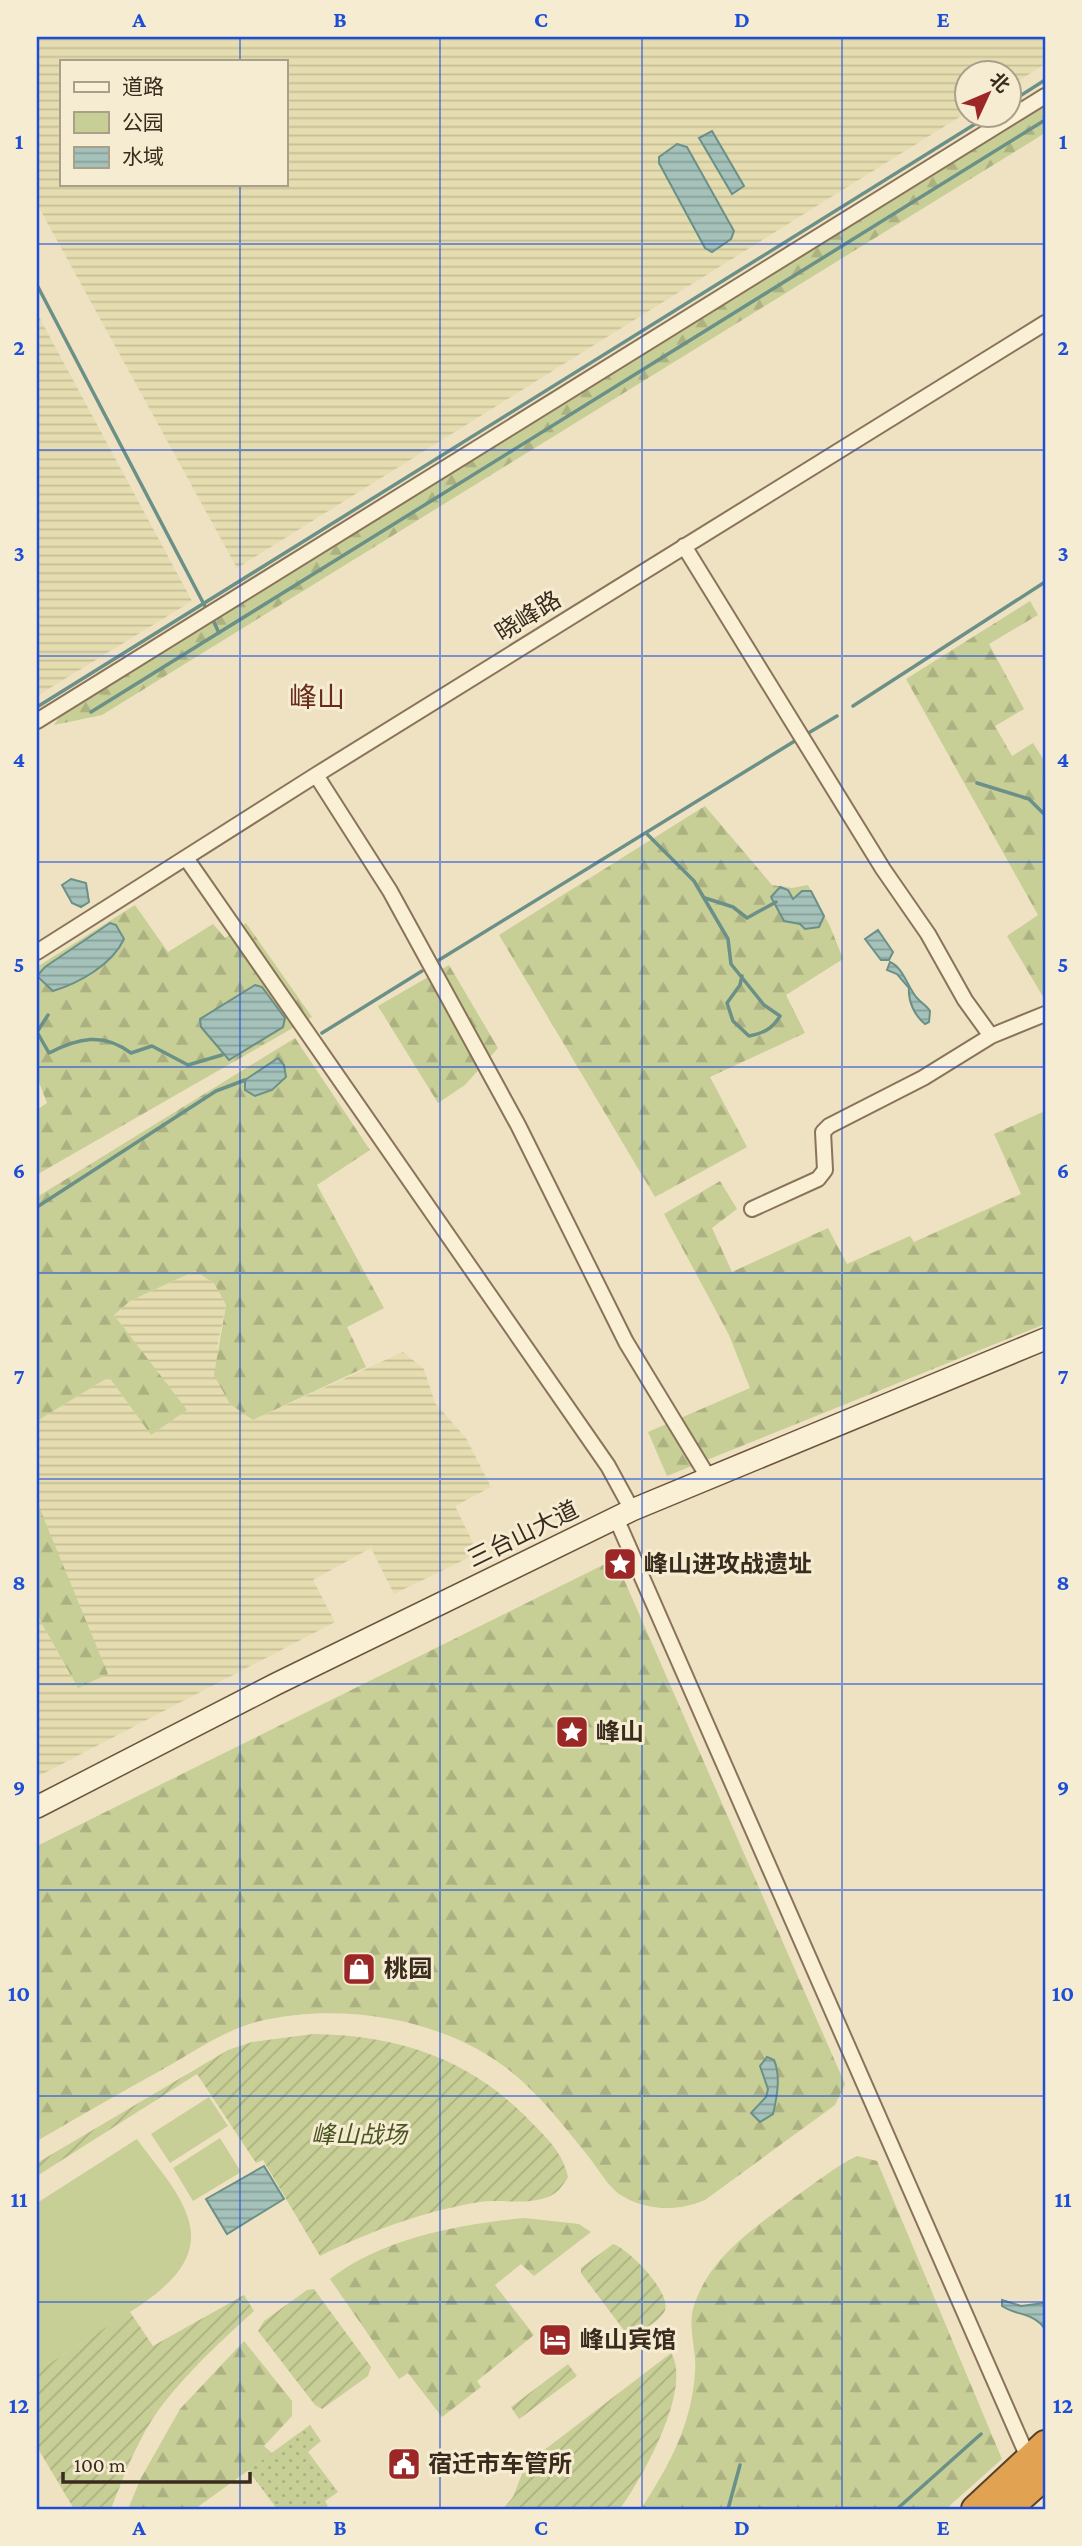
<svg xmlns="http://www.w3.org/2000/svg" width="1082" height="2546" viewBox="0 0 1082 2546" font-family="'Crimson Pro','Noto Sans SC',serif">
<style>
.farmland{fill:url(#farmland-rules);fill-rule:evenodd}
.grass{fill:url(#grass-dots)}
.forest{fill:url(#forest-firs)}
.park{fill:#c7ce96}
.garden{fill:url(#garden-furrows)}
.water{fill:url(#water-rules);stroke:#6b9088;stroke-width:2}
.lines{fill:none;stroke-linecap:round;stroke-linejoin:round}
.stream{stroke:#6b9088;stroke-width:3.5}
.street-casing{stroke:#8a7459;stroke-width:18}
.secondary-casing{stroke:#6c553c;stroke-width:24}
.highway-casing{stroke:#58412d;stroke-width:30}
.street{stroke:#faf0d6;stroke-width:14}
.secondary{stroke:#faf0d6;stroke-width:21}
.highway{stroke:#e1a351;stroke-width:26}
.grid{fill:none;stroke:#1d4ed8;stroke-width:2;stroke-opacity:0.55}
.labels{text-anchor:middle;stroke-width:6;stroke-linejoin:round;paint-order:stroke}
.street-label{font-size:24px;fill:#392b1d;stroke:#f6ecd2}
.poi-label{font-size:24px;font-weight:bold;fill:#392b1d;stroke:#f6ecd2;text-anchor:start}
.park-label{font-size:24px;font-style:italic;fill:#495623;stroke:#f6ecd2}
.quarter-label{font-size:28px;fill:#672c1b;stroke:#f6ecd2}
.neatline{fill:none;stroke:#1d4ed8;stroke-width:2.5}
.grid-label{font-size:23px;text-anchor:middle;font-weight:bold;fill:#1d4ed8}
</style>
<defs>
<pattern id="farmland-rules" width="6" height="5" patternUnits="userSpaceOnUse" patternTransform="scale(1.75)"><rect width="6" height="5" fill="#e5ddb0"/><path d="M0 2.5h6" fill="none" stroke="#c5be97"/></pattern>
<pattern id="grass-dots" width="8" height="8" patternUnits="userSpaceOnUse" patternTransform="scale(1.75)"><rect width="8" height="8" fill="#c7ce96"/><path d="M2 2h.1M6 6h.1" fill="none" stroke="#acb181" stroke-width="1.8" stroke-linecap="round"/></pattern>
<pattern id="forest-firs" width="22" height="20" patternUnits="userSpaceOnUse" patternTransform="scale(1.75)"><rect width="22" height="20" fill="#c7ce96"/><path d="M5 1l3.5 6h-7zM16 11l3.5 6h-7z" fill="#acb181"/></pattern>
<pattern id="garden-furrows" width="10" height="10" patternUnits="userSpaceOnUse" patternTransform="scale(1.75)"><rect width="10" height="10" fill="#c7ce96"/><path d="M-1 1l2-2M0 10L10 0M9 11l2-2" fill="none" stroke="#acb181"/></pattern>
<pattern id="water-rules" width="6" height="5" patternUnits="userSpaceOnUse" patternTransform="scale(1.75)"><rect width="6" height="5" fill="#a5c2ba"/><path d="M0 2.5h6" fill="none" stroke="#879e97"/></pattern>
</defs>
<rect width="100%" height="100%" fill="#efe2c2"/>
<path class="farmland" d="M 37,37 L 1045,37 L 1045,64 L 1009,87 L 1009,74 L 967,74 L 966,113 L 237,568 L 37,204 ZM 61,61 L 285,61 L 285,184 L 61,184 Z
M 37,313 L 192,601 L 37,696 Z
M 195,1271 L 214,1283 L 226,1305 L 217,1348 L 253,1420 L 403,1352 L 424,1369 L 435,1403 L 466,1438 L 491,1487 L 455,1506 L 478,1553 L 394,1594 L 371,1548 L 313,1580 L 335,1622 L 37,1777 L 37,1615 L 78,1688 L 44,1522 L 37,1502 L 37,1421 L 109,1377 L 151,1435 L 186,1410 L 114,1315 L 130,1301 Z"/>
<path class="grass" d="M 310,2425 L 321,2441 L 308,2452 L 338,2492 L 325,2501 L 328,2506 L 323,2509 L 277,2509 L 248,2470 Z"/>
<path class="forest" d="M 1045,103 L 1045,133 L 102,715 L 54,725 L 60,716 Z
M 1030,601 L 1038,615 L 989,644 L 1024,709 L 995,726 L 1012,756 L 1033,743 L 1045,762 L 1045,1000 L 1007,936 L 1038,915 L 906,679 Z
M 705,806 L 772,885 L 792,888 L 808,885 L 830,926 L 843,959 L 786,995 L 805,1033 L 710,1077 L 747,1147 L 655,1197 L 499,935 Z
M 135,905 L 168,952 L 213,924 L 225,938 L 246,923 L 312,1017 L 38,1174 L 37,1110 L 47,1103 L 37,1077 L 37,967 Z
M 449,965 L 498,1048 L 465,1085 L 438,1103 L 378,1006 Z
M 295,1038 L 370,1150 L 317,1185 L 384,1308 L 347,1327 L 366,1367 L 253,1420 L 230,1404 L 214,1375 L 226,1305 L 214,1283 L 195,1271 L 130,1301 L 114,1315 L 187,1410 L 151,1435 L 109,1377 L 37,1421 L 37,1197 Z
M 1045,1111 L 1045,1324 L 667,1476 L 648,1432 L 750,1388 L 729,1335 L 664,1214 L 720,1181 L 737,1209 L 712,1228 L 732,1272 L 828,1228 L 847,1264 L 910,1236 L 914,1242 L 1021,1194 L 994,1134 Z
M 37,1502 L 108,1674 L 78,1688 L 37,1615 Z
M 615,1559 L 845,2084 L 835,2105 L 705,2200 C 677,2212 645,2211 619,2194 C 608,2186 598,2169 589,2157 C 562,2124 534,2086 498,2062 C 432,2016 337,2003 260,2021 C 226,2029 195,2051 165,2068 C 122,2092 79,2116 37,2141 L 37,1846 Z
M 857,2156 L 877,2161 L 1002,2459 L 946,2509 L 641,2509 C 669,2466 692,2424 695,2372 C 697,2352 688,2329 693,2309 C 708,2257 755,2228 795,2197 C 815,2183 835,2167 857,2156 Z
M 524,2218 L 579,2224 L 591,2232 L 534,2276 L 521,2264 L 495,2285 L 534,2335 L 477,2381 L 481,2387 L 442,2417 L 408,2373 L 399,2379 L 330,2279 C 382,2238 460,2224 524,2218 Z
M 244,2341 L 292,2401 L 292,2416 L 264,2446 L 272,2453 L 195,2509 L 128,2509 L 141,2478 L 180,2409 Z"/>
<path class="park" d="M 209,2097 L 228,2126 L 170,2163 L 151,2134 Z
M 220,2138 L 241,2172 L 193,2201 L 173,2168 Z
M 137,2139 C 152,2161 175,2185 185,2210 C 209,2264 156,2295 118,2320 C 95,2334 73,2349 50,2363 L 37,2367 L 37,2203 Z"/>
<path class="garden" d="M 313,2034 C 398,2035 471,2059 530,2121 C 547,2138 563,2153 568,2177 C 562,2187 556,2195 545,2198 C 525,2205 500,2199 480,2202 C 423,2211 371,2231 320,2256 L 263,2160 L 256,2163 L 197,2074 L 37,2176 L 37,2163 L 228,2050 L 252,2042 Z
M 613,2244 C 629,2249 671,2292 665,2310 C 662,2320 639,2333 630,2335 L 623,2329 L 581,2273 L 581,2268 Z
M 314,2289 L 371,2367 L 368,2376 L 322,2409 L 315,2405 L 258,2331 L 264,2321 L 307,2290 Z
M 244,2295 L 254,2311 C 221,2341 187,2372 160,2408 C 138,2438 124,2475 111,2509 L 74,2509 L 37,2447 L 37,2367 L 50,2363 L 130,2312 L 153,2346 Z
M 671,2353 C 693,2388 642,2479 620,2509 L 503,2509 L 513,2497 L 526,2464 Z
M 568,2364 L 577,2376 L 519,2419 L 511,2407 Z"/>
<path class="water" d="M 712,131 L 744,186 L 732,194 L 699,138 Z
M 677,144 L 687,147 L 734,231 L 731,239 L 712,252 L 705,248 L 659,163 L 659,157 Z
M 71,879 L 86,883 L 89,902 L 81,907 L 72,903 L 62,885 Z
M 780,887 L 788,890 L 793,899 L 802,891 L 811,891 L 824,916 L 819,927 L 805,929 L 800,924 L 784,921 L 771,897 Z
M 110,923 L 116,925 L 124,939 C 112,965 79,983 53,991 L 37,976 L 45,967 Z
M 878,930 L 893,952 L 889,960 L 881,960 L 865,939 Z
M 890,962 C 902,967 907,984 914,994 C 917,1000 926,1005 930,1011 L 929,1022 L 925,1024 C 914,1015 908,1001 909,988 L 897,974 L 887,970 Z
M 255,985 L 262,987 L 285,1018 L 283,1027 L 229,1060 L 201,1027 L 200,1019 Z
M 278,1058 L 284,1065 L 286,1077 L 272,1090 L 255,1096 L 245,1090 L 245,1080 Z
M 767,2057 L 774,2060 C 781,2076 777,2097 773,2114 L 760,2122 L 751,2113 L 766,2097 L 768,2089 L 760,2066 Z
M 264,2166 L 284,2199 L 227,2234 L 206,2199 Z
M 1002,2300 L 1021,2306 L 1045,2303 L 1045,2329 C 1033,2312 1017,2316 1002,2306 Z"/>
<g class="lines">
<path class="stream" d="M 1009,103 L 1045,80
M 37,285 L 208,612
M 212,618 L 219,633
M 853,706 L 1045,582
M 37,707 L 988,116
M 91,712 L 1045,120
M 805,735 L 837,716
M 977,783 L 1029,799 L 1045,815
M 646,833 L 694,881 L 728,939 L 731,964 L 764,1005 L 780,1016 C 772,1029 764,1033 749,1036 L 733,1021 L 727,1003 L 740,985 L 742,976
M 705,898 L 733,907 L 747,918 L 776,902
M 439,960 L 798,739
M 37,1032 L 49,1053 C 78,1038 103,1032 131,1053 L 152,1046 L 188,1065 L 222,1055
M 37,1032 L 48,1015
M 322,1033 L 422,971
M 37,1207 L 216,1091 L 245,1080
M 728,2509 L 740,2465
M 897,2509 L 981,2434"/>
<defs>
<path id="street" d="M 684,546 L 883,869 L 928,934 L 965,1000 L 991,1036
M 37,721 L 1045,96
M 316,775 L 390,891 L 518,1125 L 626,1342 L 708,1477
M 186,858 L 608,1466 L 632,1510
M 37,952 L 316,775 L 1045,323
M 752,1209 L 818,1179 L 825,1170 L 823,1132 L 829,1126 L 923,1078 L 991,1036 L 1045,1014
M 616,1518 L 1030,2462"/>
<path id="secondary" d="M 37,1807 L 276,1684 L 632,1510 L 1045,1339"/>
<path id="highway" d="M 975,2509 L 1045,2444
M 1008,2509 L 1045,2476"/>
</defs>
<use href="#street" class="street-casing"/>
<use href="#secondary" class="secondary-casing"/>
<use href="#highway" class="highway-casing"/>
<use href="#street" class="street"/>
<use href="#secondary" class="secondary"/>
<use href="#highway" class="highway"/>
</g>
<path class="grid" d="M 240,37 L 240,61M 440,37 L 440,2509M 642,37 L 642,2509M 842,37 L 842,2509M 240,184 L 240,2509M 37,244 L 1045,244M 37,450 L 1045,450M 37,656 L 1045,656M 37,862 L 1045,862M 37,1067 L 1045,1067M 37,1273 L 1045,1273M 37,1479 L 1045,1479M 37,1684 L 1045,1684M 37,1890 L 1045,1890M 37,2096 L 1045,2096M 37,2302 L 1045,2302"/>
<defs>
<symbol id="sight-square" viewBox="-11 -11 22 22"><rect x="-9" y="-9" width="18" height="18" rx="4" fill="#9b2827" stroke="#f6ecd2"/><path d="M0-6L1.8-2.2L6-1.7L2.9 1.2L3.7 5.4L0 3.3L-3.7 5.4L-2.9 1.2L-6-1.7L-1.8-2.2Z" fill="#fff"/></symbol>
<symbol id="shop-square" viewBox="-11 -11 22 22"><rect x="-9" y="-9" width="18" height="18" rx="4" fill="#9b2827" stroke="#f6ecd2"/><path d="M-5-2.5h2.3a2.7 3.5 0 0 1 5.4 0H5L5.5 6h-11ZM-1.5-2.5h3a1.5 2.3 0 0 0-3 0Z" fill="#fff"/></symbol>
<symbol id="hotel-square" viewBox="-11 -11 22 22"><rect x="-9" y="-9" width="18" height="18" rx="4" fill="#9b2827" stroke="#f6ecd2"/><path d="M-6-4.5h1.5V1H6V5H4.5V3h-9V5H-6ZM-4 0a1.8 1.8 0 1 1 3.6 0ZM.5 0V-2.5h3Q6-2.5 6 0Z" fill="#fff"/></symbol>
<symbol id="civic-square" viewBox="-11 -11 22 22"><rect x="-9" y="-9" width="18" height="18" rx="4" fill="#9b2827" stroke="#f6ecd2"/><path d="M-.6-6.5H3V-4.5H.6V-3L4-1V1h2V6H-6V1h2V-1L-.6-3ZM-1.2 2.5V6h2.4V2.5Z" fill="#fff"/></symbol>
</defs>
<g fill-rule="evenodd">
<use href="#sight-square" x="601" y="1545" width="38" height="38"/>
<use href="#sight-square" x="553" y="1713" width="38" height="38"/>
<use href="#shop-square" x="340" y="1950" width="38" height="38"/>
<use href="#hotel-square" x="536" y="2321" width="38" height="38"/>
<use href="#civic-square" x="385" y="2445" width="38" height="38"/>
</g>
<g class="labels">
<g class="street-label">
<text transform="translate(528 616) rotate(-32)" y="8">晓峰路</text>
<text transform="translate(523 1534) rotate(-26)" y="8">三台山大道</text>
</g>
<g class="poi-label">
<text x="644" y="1572">峰山进攻战遗址</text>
<text x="596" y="1740">峰山</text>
<text x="384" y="1977">桃园</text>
<text x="580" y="2348">峰山宾馆</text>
<text x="428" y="2472">宿迁市车管所</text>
</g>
<g class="park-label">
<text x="359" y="2143">峰山战场</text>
</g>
<g class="quarter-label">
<text x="317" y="707">峰山</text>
</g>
</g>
<rect width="1082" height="2546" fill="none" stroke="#f6ecd2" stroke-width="77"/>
<rect x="60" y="60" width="228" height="126" fill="#f6ecd2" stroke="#aa9f8a" stroke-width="2"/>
<rect x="74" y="82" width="35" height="10" fill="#faf0d6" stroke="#aa9f8a" stroke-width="2"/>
<text x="122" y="94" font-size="21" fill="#392b1d">道路</text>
<rect x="74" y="112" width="35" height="21" fill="#c7ce96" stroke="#aa9f8a" stroke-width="2"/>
<text x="122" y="130" font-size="21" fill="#392b1d">公园</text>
<rect x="74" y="147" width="35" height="21" fill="url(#water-rules)" stroke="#aa9f8a" stroke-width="2"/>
<text x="122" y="164" font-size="21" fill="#392b1d">水域</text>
<g transform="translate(988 94) rotate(46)"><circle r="33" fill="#f6ecd2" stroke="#aa9f8a" stroke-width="2"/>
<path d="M0-5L12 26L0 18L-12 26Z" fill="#9b2827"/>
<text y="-10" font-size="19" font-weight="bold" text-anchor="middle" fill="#392b1d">北</text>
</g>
<path d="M63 2472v10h187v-10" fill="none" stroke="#392b1d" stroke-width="3.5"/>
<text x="74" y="2472" font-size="21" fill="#392b1d" stroke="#f6ecd2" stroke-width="5" paint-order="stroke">100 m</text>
<rect x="38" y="38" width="1006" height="2470" class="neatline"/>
<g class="grid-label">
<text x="139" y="27">A</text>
<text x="340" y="27">B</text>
<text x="541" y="27">C</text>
<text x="742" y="27">D</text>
<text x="943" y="27">E</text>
<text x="19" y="149">1</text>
<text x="1063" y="149">1</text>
<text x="19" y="355">2</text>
<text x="1063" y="355">2</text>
<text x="19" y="561">3</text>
<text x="1063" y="561">3</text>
<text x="19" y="767">4</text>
<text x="1063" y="767">4</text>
<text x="19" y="972">5</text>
<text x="1063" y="972">5</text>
<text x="19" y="1178">6</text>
<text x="1063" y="1178">6</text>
<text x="19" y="1384">7</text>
<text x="1063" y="1384">7</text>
<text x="19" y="1590">8</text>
<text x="1063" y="1590">8</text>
<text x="19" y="1795">9</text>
<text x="1063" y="1795">9</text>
<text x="19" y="2001">10</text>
<text x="1063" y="2001">10</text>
<text x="19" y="2207">11</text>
<text x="1063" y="2207">11</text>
<text x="19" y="2413">12</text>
<text x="1063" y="2413">12</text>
<text x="139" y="2535">A</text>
<text x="340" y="2535">B</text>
<text x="541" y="2535">C</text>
<text x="742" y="2535">D</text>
<text x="943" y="2535">E</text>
</g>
</svg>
